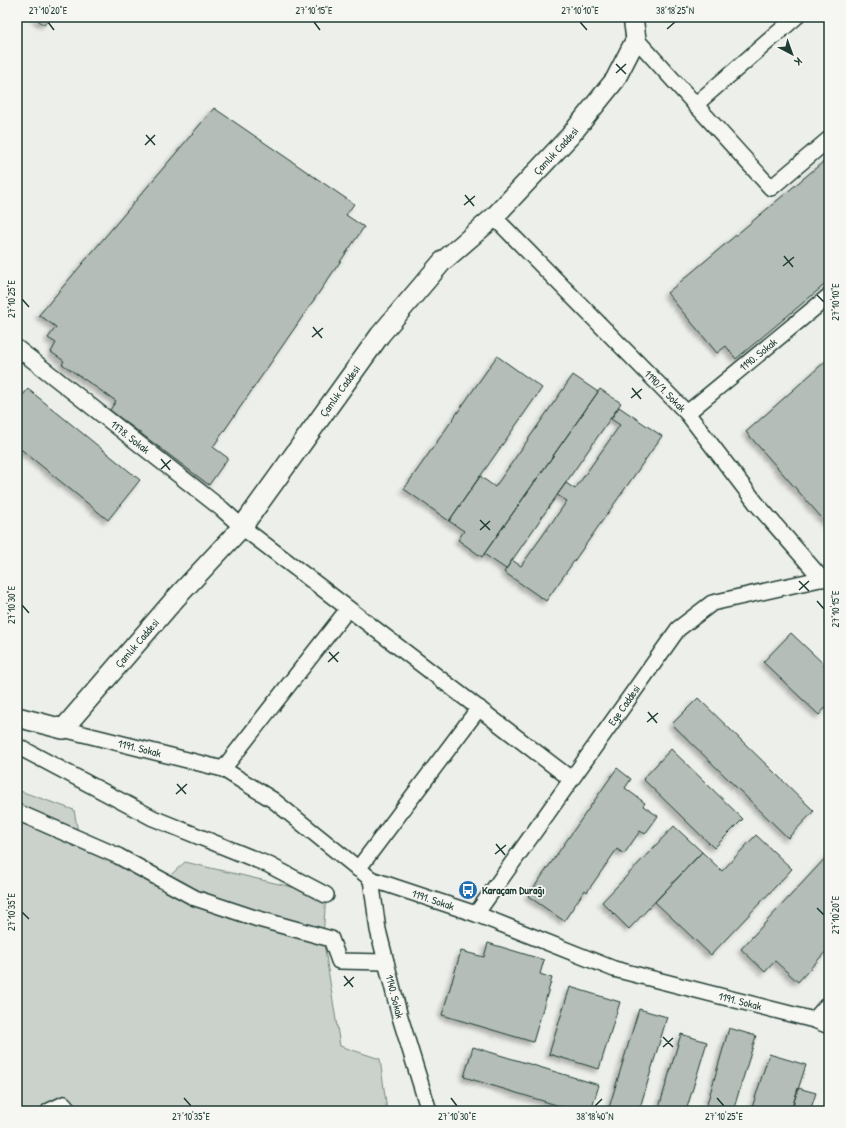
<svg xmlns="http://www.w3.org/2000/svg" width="846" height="1128" viewBox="0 0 846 1128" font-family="'Patrick Hand',sans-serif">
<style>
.green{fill:#cbd2cc;stroke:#758880}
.building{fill:#b4bdb8;stroke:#1f3d34;filter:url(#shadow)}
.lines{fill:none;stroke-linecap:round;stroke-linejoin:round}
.minor-casing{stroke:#1f3d34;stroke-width:18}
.major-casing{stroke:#1f3d34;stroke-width:22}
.minor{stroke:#f6f6f2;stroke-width:15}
.major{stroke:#f6f6f2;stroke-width:19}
.ticks{fill:none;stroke:#1f3d34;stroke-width:1.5}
.labels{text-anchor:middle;stroke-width:3.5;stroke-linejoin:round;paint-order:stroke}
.street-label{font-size:11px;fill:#1f3d34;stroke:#f6f6f2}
.poi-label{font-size:11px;font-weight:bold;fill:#1f3d34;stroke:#f6f6f2;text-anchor:start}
.neatline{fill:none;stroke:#1f3d34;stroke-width:1.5}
.ticks-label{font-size:10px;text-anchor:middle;fill:#1f3d34}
</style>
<defs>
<filter id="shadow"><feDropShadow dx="-3.5" dy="3.5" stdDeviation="2" flood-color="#0004"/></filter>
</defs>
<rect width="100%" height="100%" fill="#edefea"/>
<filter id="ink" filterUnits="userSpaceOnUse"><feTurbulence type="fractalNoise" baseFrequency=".025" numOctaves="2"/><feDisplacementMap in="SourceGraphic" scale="8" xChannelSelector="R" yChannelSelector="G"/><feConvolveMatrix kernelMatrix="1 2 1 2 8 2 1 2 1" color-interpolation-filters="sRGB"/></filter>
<g filter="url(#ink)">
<path class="green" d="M 17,790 L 74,810 L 79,838 L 164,881 L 185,862 L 326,895 L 323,937 L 340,1046 L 380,1059 L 387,1111 L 17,1111 Z"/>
<path class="building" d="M 34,17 L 51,17 L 44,25 Z
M 214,108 L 354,204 L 346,215 L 364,227 L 213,447 L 228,458 L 209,485 L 110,410 L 116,401 L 62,364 L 64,361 L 51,352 L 56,343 L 48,338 L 56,327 L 39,315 Z
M 829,157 L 829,281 L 736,359 L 726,346 L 717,353 L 667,293 Z
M 497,356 L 542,388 L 449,521 L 404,489 Z
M 829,358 L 829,526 L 746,432 Z
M 573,375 L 598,392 L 482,557 L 458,540 L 464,531 L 449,521 L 480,476 L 495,487 Z
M 28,389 L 140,480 L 108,520 L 17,446 L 17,402 Z
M 600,389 L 621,403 L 506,569 L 484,554 Z
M 619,407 L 662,436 L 546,601 L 504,572 L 512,560 L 521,566 L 567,501 L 557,495 L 566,483 L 575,489 L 620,425 L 611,419 Z
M 791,633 L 829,669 L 829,704 L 819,715 L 763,662 Z
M 698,698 L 814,811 L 788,838 L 672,724 Z
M 671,749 L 743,819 L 714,848 L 643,779 Z
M 617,768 L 631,779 L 625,788 L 645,803 L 643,806 L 658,816 L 645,834 L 640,831 L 624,854 L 617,849 L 587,892 L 585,890 L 564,921 L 528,896 Z
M 674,826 L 702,852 L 629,929 L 602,902 Z
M 756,835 L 792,869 L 711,955 L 655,902 L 702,852 L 722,871 Z
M 829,854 L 829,948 L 798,982 L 775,961 L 765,972 L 741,949 Z
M 488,943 L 544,960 L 540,974 L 552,978 L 533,1042 L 442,1015 L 461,951 L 484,957 Z
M 570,987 L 620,1002 L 599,1069 L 549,1054 Z
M 639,1009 L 667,1017 L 639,1111 L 608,1111 Z
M 729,1028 L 756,1036 L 733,1111 L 705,1111 Z
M 681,1034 L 707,1042 L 686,1111 L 658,1111 Z
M 473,1047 L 599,1085 L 591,1111 L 576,1111 L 464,1077 Z
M 769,1054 L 806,1065 L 791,1111 L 751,1111 Z
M 798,1088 L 816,1093 L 810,1111 L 791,1111 Z"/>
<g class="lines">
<defs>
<g id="minor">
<path d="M 636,39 L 771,188 L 829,139"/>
<path d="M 695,105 L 796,17"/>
<path id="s1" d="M 494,217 L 687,413 L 756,503 L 822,579"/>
<path id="s2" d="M 17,348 L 222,509 L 242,527 L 571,779"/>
<path id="s3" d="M 687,413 L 829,296"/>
<path id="s4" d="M 63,729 L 223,769 L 273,800 L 371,879 L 476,914 L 614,969 L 814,1020 L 829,1026"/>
<path d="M 17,746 L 153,818 L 269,865 L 326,895"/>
<path d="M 223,769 L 348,609"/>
<path d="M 17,812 L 118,856 L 195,898 L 255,918 L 331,939 L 339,961 L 386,962"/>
<path d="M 358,869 L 479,708"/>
<path id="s5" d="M 371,879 L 378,930 L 400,1017 L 429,1111"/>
<path id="s6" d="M 476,914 L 678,629 L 712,603 L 829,577"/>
<path d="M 814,1020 L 829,1003"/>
<path d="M 49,1111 L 64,1104 L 70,1111"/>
</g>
<g id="major">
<path id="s7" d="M 17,717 L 63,729 L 175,599 L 242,527 L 380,335 L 442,262 L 494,217 L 570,136 L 615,80 L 636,39 L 633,17"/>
</g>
</defs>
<use href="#minor" class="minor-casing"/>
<use href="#major" class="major-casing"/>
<use href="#minor" class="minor"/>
<use href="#major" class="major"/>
</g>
</g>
<path class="ticks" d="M 48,22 L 54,30M 314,22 L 320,30M 580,22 L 587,30M 667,29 L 675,22M 616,64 L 626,74M 616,73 L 626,64M 146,135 L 155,145M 145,145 L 155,135M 465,195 L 474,206M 464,205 L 475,196M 784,256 L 793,267M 783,266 L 794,257M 817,295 L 824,302M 22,299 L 29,307M 313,327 L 322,338M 312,337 L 323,328M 632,388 L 641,399M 631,398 L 642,389M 161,459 L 170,470M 161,469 L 171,460M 480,520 L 490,530M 480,530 L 490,521M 799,581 L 809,591M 799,590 L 809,581M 817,601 L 824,609M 22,605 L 29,613M 329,652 L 338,662M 328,662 L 339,652M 648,712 L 657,723M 647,722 L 658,713M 177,784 L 186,794M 176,794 L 187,784M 496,844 L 505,855M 495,854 L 506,845M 817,908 L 824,915M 22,912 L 29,919M 344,976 L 353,987M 344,986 L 354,977M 663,1037 L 673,1047M 663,1047 L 673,1038M 184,1098 L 191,1106M 451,1098 L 457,1106M 717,1098 L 724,1106M 595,1106 L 602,1099"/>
<defs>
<symbol id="bus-disc" viewBox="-11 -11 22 22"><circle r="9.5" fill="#1f6fb2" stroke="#f6f6f2"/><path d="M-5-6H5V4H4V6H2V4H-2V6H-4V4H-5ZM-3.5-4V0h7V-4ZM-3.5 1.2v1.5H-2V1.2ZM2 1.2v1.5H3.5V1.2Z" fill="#fff"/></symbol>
</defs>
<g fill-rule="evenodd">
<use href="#bus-disc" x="457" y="879" width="22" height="22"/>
</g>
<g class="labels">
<g class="street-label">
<text dy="4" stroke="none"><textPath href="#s7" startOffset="809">Çamlık Caddesi</textPath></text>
<text dy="4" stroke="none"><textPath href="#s3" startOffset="92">1190. Sokak</textPath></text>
<text dy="4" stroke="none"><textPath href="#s7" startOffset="485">Çamlık Caddesi</textPath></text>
<text dy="4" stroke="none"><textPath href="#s1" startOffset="244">1190/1. Sokak</textPath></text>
<text dy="4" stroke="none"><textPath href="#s2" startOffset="144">1178. Sokak</textPath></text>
<text dy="4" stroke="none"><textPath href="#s7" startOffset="161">Çamlık Caddesi</textPath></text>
<text dy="4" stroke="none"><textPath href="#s6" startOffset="256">Ege Caddesi</textPath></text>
<text dy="4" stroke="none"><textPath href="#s4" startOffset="79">1191. Sokak</textPath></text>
<text dy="4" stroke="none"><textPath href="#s4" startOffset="415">1191. Sokak</textPath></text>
<text dy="4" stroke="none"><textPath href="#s5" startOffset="120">1140. Sokak</textPath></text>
<text dy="4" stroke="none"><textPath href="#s4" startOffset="739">1191. Sokak</textPath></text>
</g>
<g class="poi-label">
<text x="482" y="894">Karaçam Durağı</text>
</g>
</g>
<rect width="846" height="1128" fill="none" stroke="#f6f6f2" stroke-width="44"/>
<g transform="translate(792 54) rotate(139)" stroke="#f6f6f2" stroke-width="3" paint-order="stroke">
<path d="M0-3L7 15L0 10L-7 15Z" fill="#1f3d34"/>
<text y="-6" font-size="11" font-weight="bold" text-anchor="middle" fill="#1f3d34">K</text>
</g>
<rect x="22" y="22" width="802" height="1084" class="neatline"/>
<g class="ticks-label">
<text x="48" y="14">27°10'20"E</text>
<text x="314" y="14">27°10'15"E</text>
<text x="580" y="14">27°10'10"E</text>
<text x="675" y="14">38°18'25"N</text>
<text transform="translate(11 299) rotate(-90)" y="4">27°10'25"E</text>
<text transform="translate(835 302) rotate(-90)" y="4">27°10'10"E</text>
<text transform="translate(11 605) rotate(-90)" y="4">27°10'30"E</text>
<text transform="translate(835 609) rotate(-90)" y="4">27°10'15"E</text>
<text transform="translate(11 912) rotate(-90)" y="4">27°10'35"E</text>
<text transform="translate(835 915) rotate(-90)" y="4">27°10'20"E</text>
<text x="191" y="1120">27°10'35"E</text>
<text x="457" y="1120">27°10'30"E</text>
<text x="595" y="1120">38°18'40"N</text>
<text x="724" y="1120">27°10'25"E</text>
</g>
</svg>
